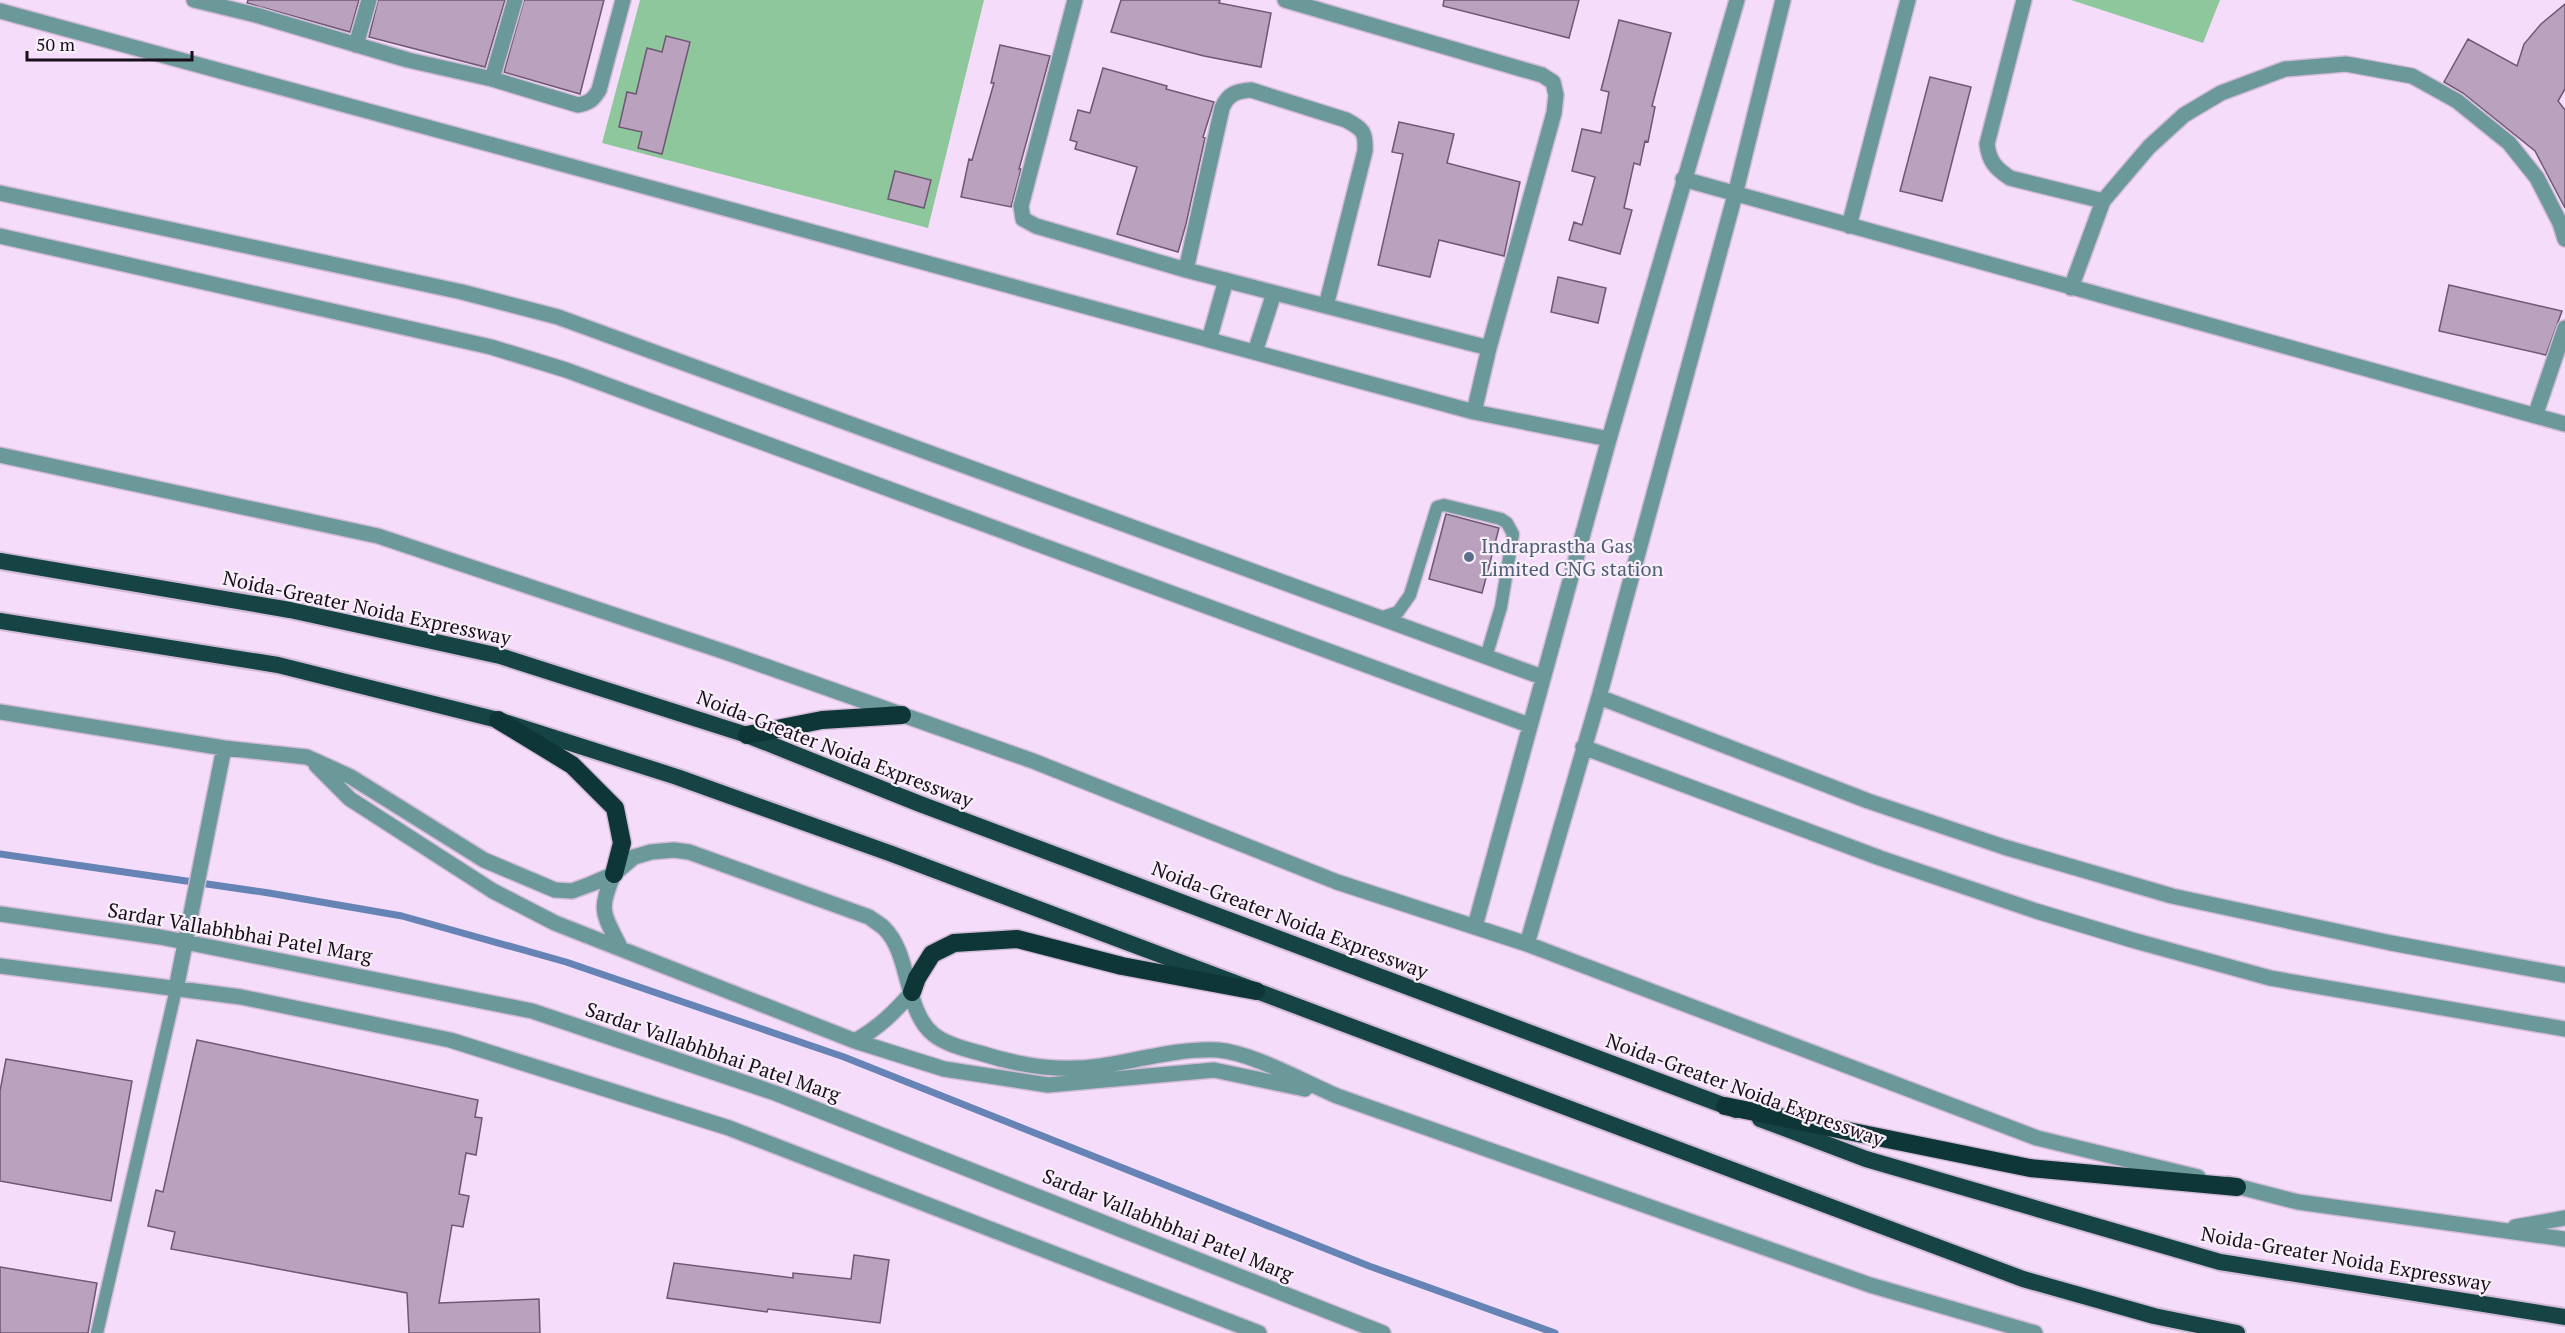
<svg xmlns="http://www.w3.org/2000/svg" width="2565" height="1333" viewBox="0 0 2565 1333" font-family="'PT Serif',serif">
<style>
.green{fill:#8fc79c}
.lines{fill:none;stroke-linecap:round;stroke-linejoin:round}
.stream{stroke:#6584b5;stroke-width:7}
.building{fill:#baa2bf;stroke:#6e5873;stroke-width:1.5}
.service-casing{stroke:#d1bbd7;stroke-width:15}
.minor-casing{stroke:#d1bbd7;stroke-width:18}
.tertiary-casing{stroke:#d1bbd7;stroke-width:18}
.trunk-casing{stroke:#d1bbd7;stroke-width:20}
.motorway-casing{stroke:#d1bbd7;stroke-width:21}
.service{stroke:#6b9898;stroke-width:12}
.minor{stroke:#6b9898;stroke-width:15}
.tertiary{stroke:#6b9898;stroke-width:15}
.trunk{stroke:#164444;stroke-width:16}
.motorway{stroke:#0f3637;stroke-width:18}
.service-dot{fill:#5c6f8a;stroke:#f9effb;stroke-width:2}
.labels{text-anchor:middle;stroke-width:4.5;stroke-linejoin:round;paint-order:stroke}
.service-label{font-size:20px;fill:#4e5e75;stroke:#f9effb;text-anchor:start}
.street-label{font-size:20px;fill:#170f19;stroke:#f9effb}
</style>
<rect width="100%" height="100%" fill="#f5dcfb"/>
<path class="green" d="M 640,0 L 984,0 L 928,228 L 602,143 Z
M 2071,0 L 2220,0 L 2203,43 Z"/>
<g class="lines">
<path class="stream" d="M 0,854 L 269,893 L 402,916 L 566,962 L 844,1057 L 1369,1266 L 1555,1333"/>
</g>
<path class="building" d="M 248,0 L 359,0 L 350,32 L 247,3 Z
M 378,0 L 505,0 L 485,67 L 369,37 Z
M 524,0 L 604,0 L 580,94 L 504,72 Z
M 1121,0 L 1220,0 L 1219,3 L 1271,13 L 1261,67 L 1204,56 L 1111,32 Z
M 1444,0 L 1579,0 L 1569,38 L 1443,6 Z
M 2565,4 L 2565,89 L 2558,101 L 2565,110 L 2565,208 L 2535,151 L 2463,93 L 2444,82 L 2468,39 L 2517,66 L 2524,44 L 2541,24 Z
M 1619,20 L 1671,33 L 1652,106 L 1655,107 L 1648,142 L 1645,141 L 1640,165 L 1634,163 L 1624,208 L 1632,210 L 1620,254 L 1569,240 L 1574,222 L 1582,225 L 1595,177 L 1572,171 L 1582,129 L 1601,133 L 1609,92 L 1601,90 Z
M 666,36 L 690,42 L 662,154 L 638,148 L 642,132 L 619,127 L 627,92 L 636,94 L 647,48 L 662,52 Z
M 1000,45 L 1050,56 L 1019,169 L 1021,169 L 1011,207 L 961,197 L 969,159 L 972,160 L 994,83 L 991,83 Z
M 1103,68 L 1167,86 L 1166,89 L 1214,102 L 1203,137 L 1205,138 L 1186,224 L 1178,252 L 1117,234 L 1137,167 L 1075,149 L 1077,142 L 1070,140 L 1078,110 L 1090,113 Z
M 1930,77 L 1971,87 L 1942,201 L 1900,191 Z
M 1399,122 L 1454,134 L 1447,163 L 1520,182 L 1504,256 L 1439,240 L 1430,277 L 1378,265 L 1403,154 L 1392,152 Z
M 895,171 L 931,180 L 924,208 L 888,199 Z
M 1558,277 L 1606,288 L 1598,323 L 1551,312 Z
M 2449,285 L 2562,311 L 2546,355 L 2439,331 Z
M 1446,514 L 1499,528 L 1482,593 L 1429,579 Z
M 197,1040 L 478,1100 L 475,1117 L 482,1118 L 476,1155 L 466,1153 L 459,1194 L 469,1196 L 463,1227 L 452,1225 L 439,1303 L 539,1299 L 540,1333 L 409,1333 L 407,1293 L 171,1249 L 175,1232 L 148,1226 L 156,1190 L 163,1192 Z
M 6,1059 L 132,1081 L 111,1201 L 0,1181 L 0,1091 Z
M 854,1255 L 889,1260 L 880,1323 L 768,1309 L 767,1312 L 667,1298 L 674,1263 L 793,1278 L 793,1273 L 851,1279 Z
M 0,1267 L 97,1283 L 88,1333 L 0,1333 Z"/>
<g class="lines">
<defs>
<path id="service" d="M 1380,618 L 1398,612 L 1410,595 L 1437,507 L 1444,505 L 1501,519 L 1507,523 L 1513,534 L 1501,607 L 1486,657
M 97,1333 L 176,989"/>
<path id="minor" d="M 194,0 L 256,15 L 408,60 L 492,79 L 578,105 C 589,103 593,100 599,90 L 623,0
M 1075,0 L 1021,206 L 1023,219 L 1036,226 L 1186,270 L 1489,348
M 1285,0 L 1542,75 L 1553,82 L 1556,95 L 1554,113 L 1489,348 L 1474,412
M 2024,0 L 1987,144 C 1989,161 1995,168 2010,178 L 2103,201
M 0,11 L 1474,412 L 1609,439
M 356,45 L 369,0
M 492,79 L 515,0
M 1683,179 L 2565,424
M 1849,226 L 1908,0
M 1186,270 L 1222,108 C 1228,94 1236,91 1251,90 L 1346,120 C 1363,129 1366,132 1365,151 L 1326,306
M 2071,288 L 2103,201 L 2149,147 L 2184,115 L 2221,93 L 2285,69 L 2346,64 L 2412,76 L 2457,101 L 2509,143 L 2537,178 L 2560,223 L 2565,239
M 1209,340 L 1226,280
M 1255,352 L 1274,293
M 2535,416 L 2565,328"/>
<path id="tertiary" d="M 0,193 L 462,292 L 558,317 L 1542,677
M 0,236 L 491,347 L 566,370 L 1529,725
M 0,455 L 378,536 L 728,653 L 1033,761 L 1337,882 L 1527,944 L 2037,1138 L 2198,1177
M 1599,697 L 1868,801 L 2004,847 L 2172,896 L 2391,943 L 2565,975
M 0,712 L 224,748 L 307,757 L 351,777 L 484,860 L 555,890 L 572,891 L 591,884 L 614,874 L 634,857 L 651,852 L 674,850 L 689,852 L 869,917 C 874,921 880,924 884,928 C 911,954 904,1010 933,1034 C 945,1044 965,1049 980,1053 C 1017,1065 1061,1072 1101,1066 C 1139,1060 1180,1048 1218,1050 C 1253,1053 1304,1082 1337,1096 L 1870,1285 L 2035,1333
M 1583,747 L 1880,858 L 2036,911 L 2132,940 L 2270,978 L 2565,1029
M 316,765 L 350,799 L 493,891 L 555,923 L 855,1041 L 944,1069 L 1048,1085 L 1214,1070 L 1305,1089
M 614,874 C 597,912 604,914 621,949
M 0,914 L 160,937 L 532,1011 L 775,1093 L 1383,1333
M 1475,926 L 1609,439 L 1737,0
M 1527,944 L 1599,697 L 1735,195 L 1783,0
M 0,966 L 241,997 L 450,1040 L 729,1128 L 1259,1333
M 176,989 L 224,748
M 855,1041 C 878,1028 894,1013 912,992
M 2228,1184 L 2298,1202 L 2565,1239
M 2515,1227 L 2565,1218"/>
<path id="trunk" d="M 0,561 L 290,610 L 500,656 L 747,735 L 920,804 L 1736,1110
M 0,621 L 278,665 L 498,720 L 677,777 L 892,854 L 2023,1279 L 2154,1316 L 2237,1333
M 1760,1119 L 1866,1159 L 2220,1262 L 2565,1317"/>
<path id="motorway" d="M 498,720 L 572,765 L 615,808 L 622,843 L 614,874
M 747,735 L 822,720 L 902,715
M 912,992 L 917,978 L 932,954 L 954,943 L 1017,939 L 1122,966 L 1256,991
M 1725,1106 L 2030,1168 L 2237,1187"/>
</defs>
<use href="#service" class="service-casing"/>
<use href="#minor" class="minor-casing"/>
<use href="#tertiary" class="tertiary-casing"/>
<use href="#trunk" class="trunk-casing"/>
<use href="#motorway" class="motorway-casing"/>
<use href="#service" class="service"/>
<use href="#minor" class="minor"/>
<use href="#tertiary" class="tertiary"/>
<use href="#trunk" class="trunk"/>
<use href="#motorway" class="motorway"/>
</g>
<circle class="service-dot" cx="1469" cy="557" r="6"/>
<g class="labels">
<g class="service-label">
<text x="1481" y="553">Indraprastha Gas<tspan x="1481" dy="23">Limited CNG station</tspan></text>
</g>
<g class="street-label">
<text transform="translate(367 608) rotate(12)" y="7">Noida-Greater Noida Expressway</text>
<text transform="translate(835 749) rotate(21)" y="7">Noida-Greater Noida Expressway</text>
<text transform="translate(1290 920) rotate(21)" y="7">Noida-Greater Noida Expressway</text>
<text transform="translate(240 933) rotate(10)" y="7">Sardar Vallabhbhai Patel Marg</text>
<text transform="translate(713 1052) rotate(19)" y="7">Sardar Vallabhbhai Patel Marg</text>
<text transform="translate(1745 1090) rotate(20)" y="7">Noida-Greater Noida Expressway</text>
<text transform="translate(1168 1225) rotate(22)" y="7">Sardar Vallabhbhai Patel Marg</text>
<text transform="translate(2346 1259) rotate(10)" y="7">Noida-Greater Noida Expressway</text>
</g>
</g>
<path d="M27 51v9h165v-9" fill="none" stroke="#170f19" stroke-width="3"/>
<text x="36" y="51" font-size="18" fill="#170f19" stroke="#f9effb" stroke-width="4.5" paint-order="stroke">50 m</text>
</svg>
